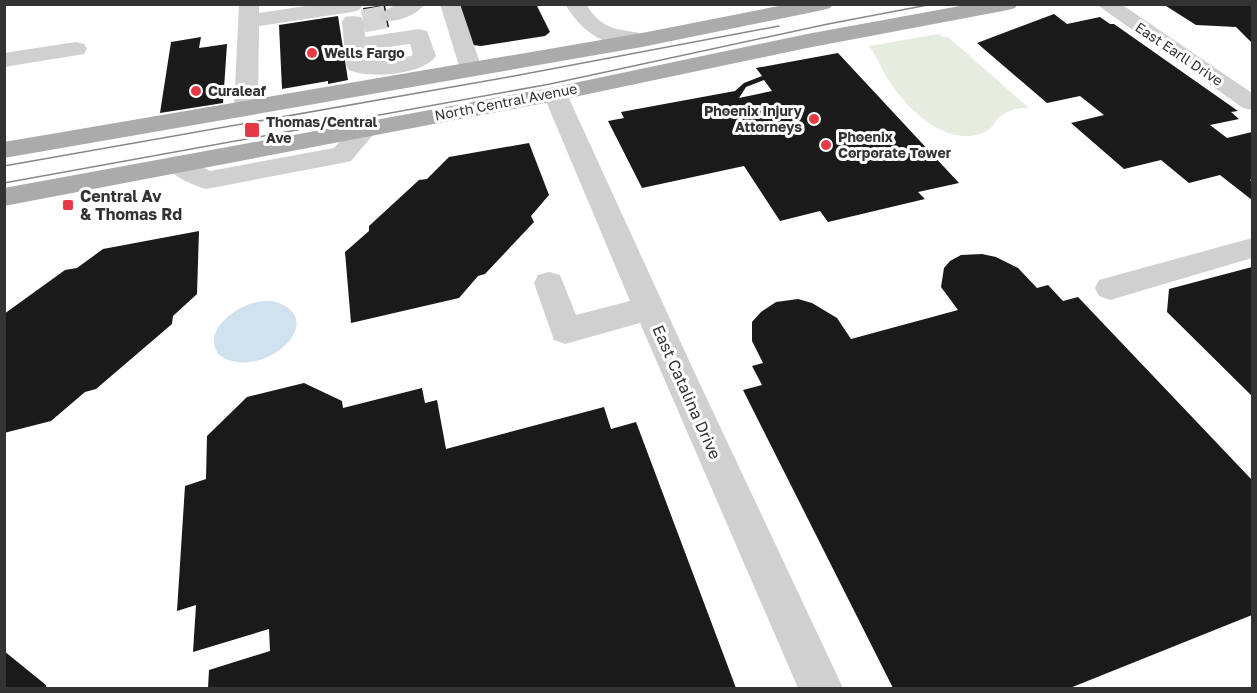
<svg xmlns="http://www.w3.org/2000/svg" width="1257" height="693" viewBox="0 0 1257 693" font-family="'Golos Text',sans-serif">
<style>
.green{fill:#e6ecdf}
.water{fill:#cfe2ee}
.building{fill:#1a1a1a;fill-rule:evenodd}
.lines{fill:none;stroke-linecap:round;stroke-linejoin:round}
.minor-tunnel{stroke:#d6d6d6;stroke-width:23;stroke-dasharray:23 12;stroke-linecap:butt}
.minor{fill:#d0d0d0;fill-rule:evenodd}
.major{fill:#ababab;fill-rule:evenodd}
.tram{stroke:#888;stroke-width:1.5}
.poi-dot{fill:#e63946;stroke:#fff;stroke-width:2}
.labels{text-anchor:middle;stroke-width:6;stroke-linejoin:round;paint-order:stroke}
.far-poi-label{font-size:14px;font-weight:bold;fill:#333;stroke:#fff;text-anchor:start}
.far-street-label{font-size:14px;fill:#333;stroke:#fff}
.poi-label{font-size:16px;font-weight:bold;fill:#333;stroke:#fff;text-anchor:start}
.street-label{font-size:16px;fill:#333;stroke:#fff}
</style>
<rect width="100%" height="100%" fill="#fff"/>
<path class="green" d="M 939,34 L 943,37 L 948,37 L 1029,108 C 1018,107 1004,111 996,121 C 992,126 991,130 983,133 C 944,148 902,105 885,74 C 879,64 877,56 869,46 Z"/>
<path class="water" d="M 272,301 C 335,317 262,385 219,355 C 202,332 232,309 253,303 C 259,301 266,301 272,301 Z"/>
<path class="building" d="M 459,4 L 536,4 L 550,32 L 545,36 L 481,46 L 473,45 Z
M 1171,4 L 1252,4 L 1252,43 L 1236,27 L 1196,25 L 1166,6 Z
M 385,5 L 389,27 L 367,30 L 363,8 Z
M 1054,14 L 1067,24 L 1100,17 L 1110,24 L 1114,24 L 1238,111 L 1231,112 L 1239,119 L 1210,125 L 1227,138 L 1252,132 L 1252,179 L 1250,180 L 1252,182 L 1252,200 L 1220,175 L 1189,183 L 1161,160 L 1124,169 L 1071,123 L 1104,115 L 1080,96 L 1047,103 L 977,43 Z
M 338,16 L 348,80 L 328,84 L 328,81 L 282,89 L 279,25 Z
M 201,37 L 199,48 L 227,44 L 223,103 L 160,113 L 171,42 Z
M 838,53 L 959,183 L 918,192 L 925,199 L 828,222 L 820,211 L 780,221 L 744,166 L 642,188 L 608,121 L 624,118 L 621,112 L 735,91 L 744,83 L 762,76 L 756,68 ZM 764,80 L 772,91 L 739,98 L 746,87 Z
M 529,143 L 549,195 L 531,216 L 534,222 L 485,274 L 478,276 L 459,298 L 351,323 L 345,252 L 369,231 L 369,226 L 419,180 L 427,179 L 449,157 Z
M 199,231 L 197,294 L 173,316 L 172,324 L 96,389 L 85,392 L 51,421 L 4,433 L 4,314 L 65,270 L 77,268 L 103,249 Z
M 982,254 L 996,257 L 1018,268 L 1037,288 L 1048,285 L 1063,301 L 1078,297 L 1252,480 L 1252,615 L 1070,688 L 893,688 L 743,390 L 762,385 L 752,366 L 763,363 L 752,341 L 752,322 L 761,312 L 776,302 L 798,299 L 812,303 L 837,318 L 851,339 L 958,310 L 941,287 L 944,268 L 950,261 L 961,255 Z
M 1252,267 L 1252,396 L 1167,312 L 1169,289 Z
M 304,383 L 342,401 L 343,408 L 422,388 L 425,403 L 437,400 L 446,449 L 604,407 L 611,429 L 636,422 L 736,688 L 208,688 L 209,670 L 270,651 L 269,629 L 193,652 L 196,605 L 177,611 L 185,486 L 206,479 L 207,436 L 247,397 Z
M 4,651 L 46,685 L 46,688 L 4,688 Z"/>
<g class="lines">
<path class="minor-tunnel" d="M 363,21 L 390,16"/>
<path class="minor" d="M 239,4 L 259,4 L 259,13 L 319,4 L 362,6 L 359,10 L 352,12 L 259,26 L 258,107 L 255,112 L 246,114 L 237,112 L 234,107 Z
M 397,4 L 425,4 C 417,15 395,24 383,20 L 379,16 L 383,12 Z
M 440,4 L 460,4 L 482,69 L 479,74 L 471,76 L 463,74 L 460,69 Z
M 565,4 L 586,4 C 604,34 621,28 650,35 L 653,40 L 650,45 C 614,54 582,34 565,4 Z
M 1096,4 L 1121,4 L 1252,93 L 1252,110 L 1243,108 Z
M 353,16 L 361,17 L 364,22 L 365,37 L 419,29 L 427,31 L 436,56 C 423,75 369,79 349,70 L 346,65 L 342,22 L 345,17 ZM 410,44 L 413,54 L 411,56 L 368,61 L 367,50 Z
M 76,42 L 84,44 L 87,49 L 84,54 L 4,67 L 4,53 Z
M 555,87 L 563,89 L 567,94 L 692,367 L 843,688 L 798,688 L 640,323 L 565,344 L 554,340 L 534,283 L 538,275 L 549,272 L 560,275 L 576,315 L 630,301 L 543,94 L 547,89 Z
M 365,121 L 374,124 L 378,129 L 351,161 L 342,163 L 206,189 C 192,185 172,176 164,164 L 168,158 L 177,156 L 186,158 L 210,171 L 334,148 L 356,124 Z
M 1252,238 L 1252,258 L 1110,300 L 1099,296 L 1095,288 L 1099,280 Z"/>
<path class="major" d="M 789,4 L 833,4 L 830,8 L 823,10 L 642,47 L 4,158 L 4,142 L 642,33 Z
M 971,4 L 1018,4 L 1015,8 L 1008,10 L 807,48 L 555,101 L 4,206 L 4,188 L 555,87 L 807,34 Z"/>
<path class="tram" d="M 4,166 L 514,76 L 779,26
M 4,183 L 550,84 L 828,24 L 933,4"/>
</g>
<g class="poi-dot">
<circle cx="312" cy="53" r="6"/>
<circle cx="196" cy="91" r="6"/>
<circle cx="814" cy="119" r="6"/>
<rect x="244" y="122" width="16" height="16" rx="3"/>
<circle cx="826" cy="145" r="6"/>
<rect x="62" y="199" width="12" height="12" rx="3"/>
</g>
<g class="labels">
<g class="far-poi-label">
<text x="324" y="58">Wells Fargo</text>
<text x="208" y="96">Curaleaf</text>
<text x="802" y="116" text-anchor="end">Phoenix Injury<tspan x="802" dy="16">Attorneys</tspan></text>
<text x="266" y="127">Thomas/Central<tspan x="266" dy="16">Ave</tspan></text>
<text x="838" y="142">Phoenix<tspan x="838" dy="16">Corporate Tower</tspan></text>
</g>
<g class="far-street-label">
<text transform="translate(1179 54) rotate(34)" y="5">East Earll Drive</text>
<text transform="translate(506 102) rotate(-11)" y="5">North Central Avenue</text>
</g>
<g class="poi-label">
<text x="80" y="202">Central Av<tspan x="80" dy="18">&amp; Thomas Rd</tspan></text>
</g>
<g class="street-label">
<text transform="translate(687 392) rotate(66)" y="6">East Catalina Drive</text>
</g>
</g>
<rect width="1257" height="693" fill="none" stroke="#333333" stroke-width="12"/>
</svg>
